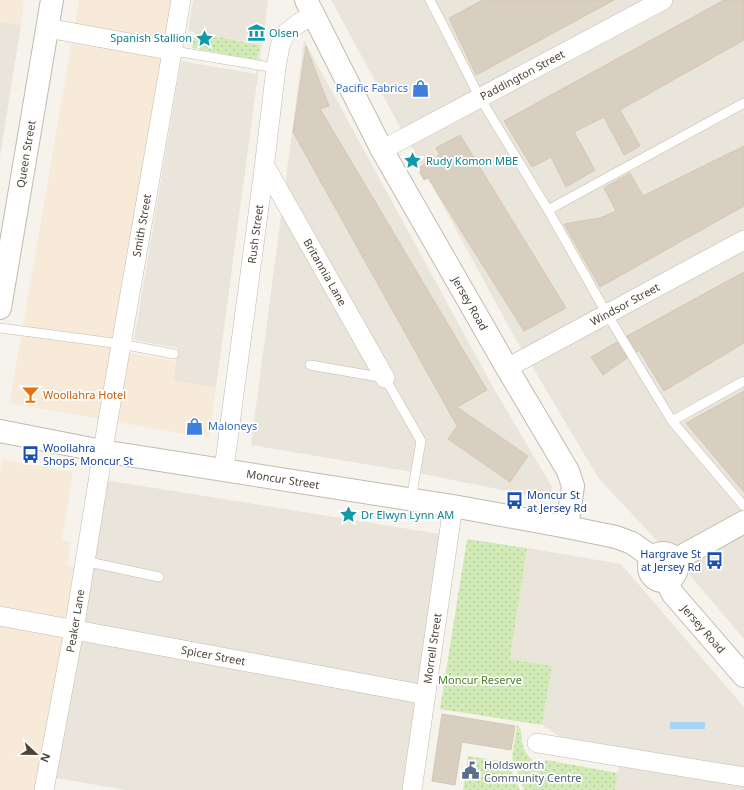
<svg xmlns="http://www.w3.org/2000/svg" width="744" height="790" viewBox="0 0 744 790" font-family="'Noto Sans',sans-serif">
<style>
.residential{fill:#eae5da}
.commercial{fill:#f7ead8}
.green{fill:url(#green-dots)}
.water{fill:#a9d4f2}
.building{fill:#d8cfc1;stroke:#d3c7b4}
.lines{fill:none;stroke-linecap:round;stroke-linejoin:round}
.service-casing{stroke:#c2bbae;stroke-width:10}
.minor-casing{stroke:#c2bbae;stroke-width:20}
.tertiary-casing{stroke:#c2bbae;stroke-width:24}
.service{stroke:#fff;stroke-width:9}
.minor{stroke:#fff;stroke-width:19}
.tertiary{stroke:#fff;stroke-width:22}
.labels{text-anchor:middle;stroke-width:3.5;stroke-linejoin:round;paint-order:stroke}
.culture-label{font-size:11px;fill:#0d838f;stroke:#fff;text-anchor:start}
.street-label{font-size:11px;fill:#4b4439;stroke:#fff}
.shop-label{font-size:11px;fill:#366cbe;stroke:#fff;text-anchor:end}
.food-label{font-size:11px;fill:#c56008;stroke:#fff;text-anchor:start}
.transit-label{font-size:11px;fill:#164399;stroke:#fff;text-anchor:start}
.park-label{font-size:11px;fill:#4a7f2a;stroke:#fff}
.service-label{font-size:11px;fill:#4e5e75;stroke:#fff;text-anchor:start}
</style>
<defs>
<pattern id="green-dots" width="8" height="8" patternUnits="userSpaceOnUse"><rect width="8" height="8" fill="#d2eab5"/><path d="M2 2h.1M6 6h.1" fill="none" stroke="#b6ca9c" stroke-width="1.8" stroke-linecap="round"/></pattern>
</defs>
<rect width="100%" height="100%" fill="#f6f3ec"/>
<path class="residential" d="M 193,0 L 268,0 L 216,388 L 173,381 L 178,348 L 134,340 L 181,61 L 256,74 L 260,44 L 188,31 Z
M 331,0 L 744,0 L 744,639 L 694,580 L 599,479 L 514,336 Z
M 0,22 L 21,25 L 0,157 Z
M 304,40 L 493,387 L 552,487 L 551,494 L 543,498 L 418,473 L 251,445 Z
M 105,480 L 446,535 L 404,790 L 126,790 L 56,778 Z
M 527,548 L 621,564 L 744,707 L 744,790 L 615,790 L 621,753 L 569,743 L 542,725 L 552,666 L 510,660 Z"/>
<path class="commercial" d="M 0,0 L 24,0 L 21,25 L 0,22 Z
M 79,0 L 171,0 L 111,350 L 176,361 L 173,381 L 216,388 L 209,438 L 13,404 L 10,401 Z
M 5,460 L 73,472 L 62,540 L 71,542 L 67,566 L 75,568 L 39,790 L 0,790 L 0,472 L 1,463 Z"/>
<path class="green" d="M 195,32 L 260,45 L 257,60 L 192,48 Z
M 467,539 L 527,548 L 510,659 L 552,666 L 542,725 L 440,709 Z
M 517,725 C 523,730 521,736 522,743 C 524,753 532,760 539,767 L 546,760 L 618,773 L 615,790 L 524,790 L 512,758 Z
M 468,756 L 508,762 L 520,790 L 463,790 Z"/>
<path class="water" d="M 670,722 L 705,722 L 705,729 L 670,729 Z"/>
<path class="building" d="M 483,0 L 614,0 L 476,75 L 449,18 Z
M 724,0 L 744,0 L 744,40 L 620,110 L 640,146 L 624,155 L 604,117 L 574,132 L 595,170 L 566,187 L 551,157 L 532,167 L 504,121 Z
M 306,46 L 329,106 L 320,109 L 487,390 L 457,407 L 528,456 L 510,482 L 448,439 L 457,426 L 293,132 Z
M 460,135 L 566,308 L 524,331 L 428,178 L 424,180 L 420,173 L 420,167 L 440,155 L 436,148 Z
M 744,146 L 744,206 L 600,287 L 564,224 L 600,218 L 616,211 L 604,188 L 630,173 L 643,196 Z
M 744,272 L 744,343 L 664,391 L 639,350 L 637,352 L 627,336 Z
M 617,342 L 627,358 L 603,375 L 591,357 Z
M 744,391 L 744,492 L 686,423 Z
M 442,714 L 515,726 L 511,750 L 462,742 L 455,785 L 432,781 Z"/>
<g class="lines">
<defs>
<path id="service" d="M 430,0 L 480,98 L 548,210 L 607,314 L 672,421 L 744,506
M 174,51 L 276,68
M 548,210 L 744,103
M 0,328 L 121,344 L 174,354
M 310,365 L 385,378 L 421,441 L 411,499
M 672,421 L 744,381
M 84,561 L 159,577"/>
<g id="minor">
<path d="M 47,28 L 174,51"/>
<path id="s1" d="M 382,150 L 663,0"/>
<path id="s2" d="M 265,166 L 385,378"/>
<path id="s3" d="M 507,368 L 744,240"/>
<path id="s4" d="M 224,469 L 263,177 L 276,68 L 280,46 L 285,34 L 299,23 L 313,15"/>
<path id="s5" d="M 0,616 L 426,695"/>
<path d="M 537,743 L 744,777"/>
<path id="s6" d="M 44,790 L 74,630 L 107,426 L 181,0"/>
<path id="s7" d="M 412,790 L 453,506"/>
</g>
<g id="tertiary">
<path id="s8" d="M 306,0 L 382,150 L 507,368 L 568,471 L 573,486 L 567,527"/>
<path id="s9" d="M 0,308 L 52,0"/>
<path id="s10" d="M 0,431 L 102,451 L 453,506 L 567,527 L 616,537 L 632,543 L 653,558"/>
<circle cx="663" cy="567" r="14"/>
<path d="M 675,560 L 744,522"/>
<path id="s11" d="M 666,581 L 673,594 L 744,676"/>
</g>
</defs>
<use href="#service" class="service-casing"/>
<use href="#minor" class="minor-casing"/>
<use href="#tertiary" class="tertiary-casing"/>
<use href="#service" class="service"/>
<use href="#minor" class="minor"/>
<use href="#tertiary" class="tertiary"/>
</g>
<defs>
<symbol id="museum-bare" viewBox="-9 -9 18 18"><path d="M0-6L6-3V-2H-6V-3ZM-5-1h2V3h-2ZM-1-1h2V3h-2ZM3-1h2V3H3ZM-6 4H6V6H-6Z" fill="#0f9aa8" stroke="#fff" stroke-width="2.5" paint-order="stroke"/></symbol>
<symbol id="sight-bare" viewBox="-9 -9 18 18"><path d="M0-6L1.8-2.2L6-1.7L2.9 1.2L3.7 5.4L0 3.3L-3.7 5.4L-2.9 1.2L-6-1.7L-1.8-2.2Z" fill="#0f9aa8" stroke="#fff" stroke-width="2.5" paint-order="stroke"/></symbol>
<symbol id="shop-bare" viewBox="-9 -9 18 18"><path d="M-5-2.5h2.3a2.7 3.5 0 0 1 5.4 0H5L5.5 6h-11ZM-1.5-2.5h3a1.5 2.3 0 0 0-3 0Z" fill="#3f7fe0" stroke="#fff" stroke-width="2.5" paint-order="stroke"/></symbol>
<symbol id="bar-bare" viewBox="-9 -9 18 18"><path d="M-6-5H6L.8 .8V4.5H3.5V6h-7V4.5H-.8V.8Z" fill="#e8710a" stroke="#fff" stroke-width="2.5" paint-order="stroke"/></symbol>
<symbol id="bus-bare" viewBox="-9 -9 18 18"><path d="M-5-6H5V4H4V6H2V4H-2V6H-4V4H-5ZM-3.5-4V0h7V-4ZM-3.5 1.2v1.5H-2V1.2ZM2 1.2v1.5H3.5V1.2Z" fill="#1a4fb4" stroke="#fff" stroke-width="2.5" paint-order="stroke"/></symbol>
<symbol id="civic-bare" viewBox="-9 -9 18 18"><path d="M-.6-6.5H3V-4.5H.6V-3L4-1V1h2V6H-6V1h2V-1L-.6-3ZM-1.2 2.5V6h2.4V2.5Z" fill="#5c6f8a" stroke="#fff" stroke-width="2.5" paint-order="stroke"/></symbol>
</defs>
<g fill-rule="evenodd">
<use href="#museum-bare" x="244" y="20" width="25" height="25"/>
<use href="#sight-bare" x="192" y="26" width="25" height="25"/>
<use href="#shop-bare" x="408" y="76" width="25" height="25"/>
<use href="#sight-bare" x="400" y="148" width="25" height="25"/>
<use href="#bar-bare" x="18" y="382" width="25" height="25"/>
<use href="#shop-bare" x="182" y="414" width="25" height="25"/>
<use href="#bus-bare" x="18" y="442" width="25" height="25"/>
<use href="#bus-bare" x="502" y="488" width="25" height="25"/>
<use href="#sight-bare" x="336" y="502" width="25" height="25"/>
<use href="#bus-bare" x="702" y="548" width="25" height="25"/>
<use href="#civic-bare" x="458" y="758" width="25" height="25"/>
</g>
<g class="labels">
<g class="culture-label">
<text x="269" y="37">Olsen</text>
<text x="192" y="42" text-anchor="end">Spanish Stallion</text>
<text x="426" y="165">Rudy Komon MBE</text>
<text x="361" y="519">Dr Elwyn Lynn AM</text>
</g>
<g class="street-label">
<text dy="4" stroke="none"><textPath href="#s1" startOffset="159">Paddington Street</textPath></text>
<text dy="4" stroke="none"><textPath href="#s9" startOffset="156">Queen Street</textPath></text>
<text dy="4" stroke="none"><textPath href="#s6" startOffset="573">Smith Street</textPath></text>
<text dy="4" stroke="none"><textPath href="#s4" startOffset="237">Rush Street</textPath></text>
<text dy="4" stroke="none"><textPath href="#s2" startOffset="122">Britannia Lane</textPath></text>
<text dy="4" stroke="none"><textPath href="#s8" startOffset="345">Jersey Road</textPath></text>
<text dy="4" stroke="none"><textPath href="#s3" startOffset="134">Windsor Street</textPath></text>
<text dy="4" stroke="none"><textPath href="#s10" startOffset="287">Moncur Street</textPath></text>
<text dy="4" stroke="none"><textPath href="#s6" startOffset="172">Peaker Lane</textPath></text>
<text dy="4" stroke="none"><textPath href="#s11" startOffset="61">Jersey Road</textPath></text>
<text dy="4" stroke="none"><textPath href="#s7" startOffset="143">Morrell Street</textPath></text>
<text dy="4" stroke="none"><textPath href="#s5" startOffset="217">Spicer Street</textPath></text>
</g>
<g class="shop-label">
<text x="408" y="92">Pacific Fabrics</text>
<text x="208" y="430" text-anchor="start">Maloneys</text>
</g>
<g class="food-label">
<text x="43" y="399">Woollahra Hotel</text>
</g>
<g class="transit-label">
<text x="43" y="452">Woollahra<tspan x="43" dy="13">Shops, Moncur St</tspan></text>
<text x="527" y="499">Moncur St<tspan x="527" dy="13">at Jersey Rd</tspan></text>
<text x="701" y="558" text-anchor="end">Hargrave St<tspan x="701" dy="13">at Jersey Rd</tspan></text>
</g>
<g class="park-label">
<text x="480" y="684">Moncur Reserve</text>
</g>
<g class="service-label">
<text x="484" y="769">Holdsworth<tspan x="484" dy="13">Community Centre</tspan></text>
</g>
</g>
<g transform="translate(36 754) rotate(112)" stroke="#ffffff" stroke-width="3" paint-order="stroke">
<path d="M0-3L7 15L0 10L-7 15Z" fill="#4b4439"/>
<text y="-6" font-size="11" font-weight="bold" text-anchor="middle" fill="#4b4439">N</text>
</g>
</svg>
